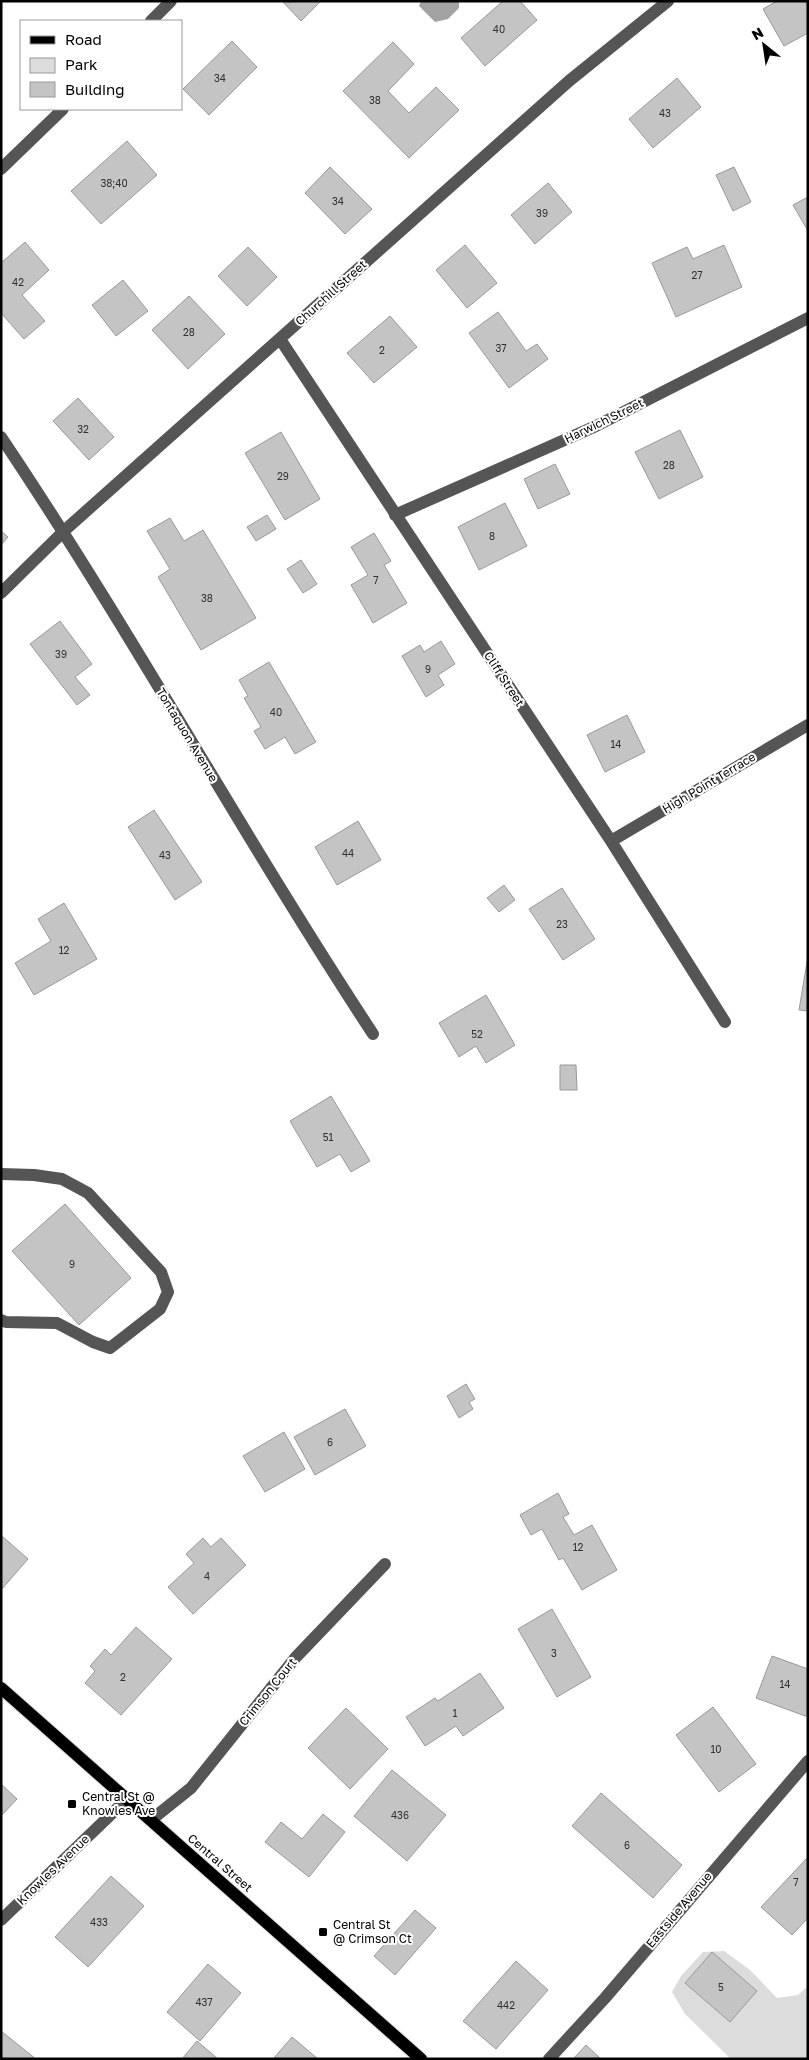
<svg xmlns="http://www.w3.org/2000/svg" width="809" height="2060" viewBox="0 0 809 2060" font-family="'Golos Text',sans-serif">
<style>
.green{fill:#dcdcdc}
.water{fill:#a3a3a3}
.building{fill:#c4c4c4;stroke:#999}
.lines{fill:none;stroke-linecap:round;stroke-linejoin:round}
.major-casing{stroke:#dbdbdb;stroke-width:14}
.minor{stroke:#555;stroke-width:12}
.major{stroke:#000;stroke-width:12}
.poi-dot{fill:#000;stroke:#fff;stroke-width:2}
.labels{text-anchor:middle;stroke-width:4;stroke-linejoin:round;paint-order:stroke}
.number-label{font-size:10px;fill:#313131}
.street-label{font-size:12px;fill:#000;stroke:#fff}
.poi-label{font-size:12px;fill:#000;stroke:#fff;text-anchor:start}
</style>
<rect width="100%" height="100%" fill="#fff"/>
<path class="green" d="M 724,1951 L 750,1970 L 777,1998 L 798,1995 L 808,1986 L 808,2059 L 731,2059 L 685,2014 L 672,1992 L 681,1976 L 703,1952 Z"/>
<path class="water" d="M 421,1 L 459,1 L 459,8 L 448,19 L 435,22 L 419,6 Z"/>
<path class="building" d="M 282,1 L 321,1 L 301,21 Z
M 503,1 L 520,1 L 537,20 L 485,66 L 461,38 Z
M 777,1 L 805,1 L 808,7 L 808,33 L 784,46 L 763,9 Z
M 232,41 L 257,67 L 209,115 L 183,89 Z
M 393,42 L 414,64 L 388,91 L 409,113 L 436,87 L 459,110 L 409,158 L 343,91 Z
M 677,78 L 701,107 L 653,148 L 629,119 Z
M 127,141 L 157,175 L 101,224 L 71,191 Z
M 330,167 L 372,209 L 345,234 L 305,193 Z
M 734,167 L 751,202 L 733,211 L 716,175 Z
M 548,183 L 572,212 L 535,244 L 511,215 Z
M 808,197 L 808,231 L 793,205 Z
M 25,242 L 49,270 L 22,295 L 45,321 L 24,339 L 1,313 L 1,263 Z
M 465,245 L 497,283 L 467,308 L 436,270 Z
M 724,245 L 742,287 L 676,317 L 652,263 L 687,247 L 693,259 Z
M 248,247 L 277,277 L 247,306 L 218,276 Z
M 123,280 L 148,311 L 116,336 L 92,305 Z
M 189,296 L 225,334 L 188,369 L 152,330 Z
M 498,312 L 526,351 L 537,344 L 548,359 L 509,388 L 469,333 Z
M 390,316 L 417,347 L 374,383 L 347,353 Z
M 78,398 L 114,437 L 89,460 L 53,421 Z
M 680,430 L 703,477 L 659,499 L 635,452 Z
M 281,432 L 320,499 L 285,520 L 245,453 Z
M 555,464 L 570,494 L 538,509 L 524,479 Z
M 505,503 L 527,546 L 479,570 L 458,527 Z
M 267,515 L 276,529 L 256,541 L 247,527 Z
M 170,518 L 184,541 L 203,530 L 256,618 L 201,650 L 158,577 L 170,569 L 147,531 Z
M 1,531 L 8,537 L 1,545 Z
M 374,533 L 391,561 L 384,565 L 407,603 L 373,623 L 351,585 L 368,575 L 351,547 Z
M 301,560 L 317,584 L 303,593 L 287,569 Z
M 60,621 L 92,664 L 75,677 L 90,695 L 77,705 L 30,644 Z
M 441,641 L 455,664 L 438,675 L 444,685 L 426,697 L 402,656 L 420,645 L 424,652 Z
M 269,662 L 316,742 L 295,754 L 285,737 L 265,749 L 254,731 L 261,727 L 244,698 L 248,696 L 239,680 Z
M 627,715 L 645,752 L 605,772 L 587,735 Z
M 154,810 L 202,882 L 175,900 L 128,827 Z
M 358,821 L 381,860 L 337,885 L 315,847 Z
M 504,885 L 515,900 L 499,912 L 487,898 Z
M 562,888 L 595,939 L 563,960 L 529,909 Z
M 64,903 L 97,959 L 34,995 L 15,963 L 51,941 L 38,919 Z
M 808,956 L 808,1011 L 799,1010 Z
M 486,995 L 515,1045 L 486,1063 L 476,1046 L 459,1057 L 439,1023 Z
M 560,1065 L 576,1065 L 577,1090 L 560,1090 Z
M 331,1096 L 370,1161 L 351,1172 L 340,1154 L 317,1167 L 290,1121 Z
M 65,1204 L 131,1278 L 79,1325 L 12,1251 Z
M 466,1384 L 475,1399 L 469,1402 L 473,1409 L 459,1418 L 447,1396 Z
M 345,1409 L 366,1446 L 315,1475 L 294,1437 Z
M 284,1432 L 305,1469 L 265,1492 L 243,1456 Z
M 558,1493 L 569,1514 L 563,1517 L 574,1535 L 592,1525 L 617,1570 L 582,1590 L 563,1558 L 559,1560 L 542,1529 L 531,1535 L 520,1515 Z
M 2,1536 L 28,1559 L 1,1590 L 1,1538 Z
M 203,1538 L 211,1547 L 221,1538 L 246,1565 L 193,1614 L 168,1587 L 194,1563 L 186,1554 Z
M 552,1609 L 591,1677 L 557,1697 L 518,1629 Z
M 136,1627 L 172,1659 L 121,1715 L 85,1683 L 95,1671 L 90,1666 L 105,1649 L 111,1655 Z
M 772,1656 L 808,1669 L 808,1717 L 756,1698 Z
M 480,1673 L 504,1708 L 463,1736 L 456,1726 L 425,1746 L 406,1717 L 435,1698 L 438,1701 Z
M 713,1707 L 756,1764 L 719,1792 L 676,1735 Z
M 346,1708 L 388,1749 L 350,1789 L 308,1748 Z
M 392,1770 L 446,1815 L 407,1861 L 354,1816 Z
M 1,1784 L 17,1799 L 1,1816 Z
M 601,1793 L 682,1865 L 653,1898 L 572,1826 Z
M 323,1814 L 345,1832 L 309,1877 L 265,1842 L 281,1822 L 302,1839 Z
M 808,1857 L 808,1918 L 792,1935 L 761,1907 Z
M 111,1876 L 144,1906 L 88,1967 L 55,1937 Z
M 415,1910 L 436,1928 L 395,1975 L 374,1956 Z
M 712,1952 L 757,1991 L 730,2022 L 685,1983 Z
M 516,1961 L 548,1990 L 496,2049 L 463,2021 Z
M 208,1964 L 241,1993 L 200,2041 L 167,2012 Z
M 1,2031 L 36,2059 L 1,2059 Z
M 292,2037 L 318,2059 L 273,2059 Z
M 197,2041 L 218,2059 L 182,2059 Z
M 586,2045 L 601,2059 L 573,2059 Z"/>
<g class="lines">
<defs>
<path id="major" d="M 1,1688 L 421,2059"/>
</defs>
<use href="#major" class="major-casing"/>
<path class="minor" d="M 151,21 L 171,1
M 1,169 L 63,109
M 280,339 L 611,841 L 725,1022
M 1,437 C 132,632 244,838 373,1034
M 395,515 L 596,426 L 808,318
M 1,593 L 65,530 L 569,81 L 668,1
M 611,841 L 808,725
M 1,1174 L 34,1175 L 62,1179 L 88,1193 L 161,1272 L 168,1292 L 160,1309 L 110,1348 L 93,1342 L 57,1323 L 6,1322 L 1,1320
M 151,1820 L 191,1788 L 296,1657 L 385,1564
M 1,1920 L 127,1799
M 549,2059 L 605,1998 L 808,1761"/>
<use href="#major" class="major"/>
</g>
<g class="poi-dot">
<rect x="67" y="1799" width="10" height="10" rx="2.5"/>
<rect x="318" y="1927" width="10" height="10" rx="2.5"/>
</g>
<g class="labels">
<g class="number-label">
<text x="499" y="33">40</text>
<text x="220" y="82">34</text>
<text x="375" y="104">38</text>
<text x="665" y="117">43</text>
<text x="114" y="187">38;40</text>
<text x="338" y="205">34</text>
<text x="542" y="217">39</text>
<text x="697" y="279">27</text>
<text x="18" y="286">42</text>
<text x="189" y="336">28</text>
<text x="501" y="352">37</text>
<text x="382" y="354">2</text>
<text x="83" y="433">32</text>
<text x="669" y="469">28</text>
<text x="283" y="480">29</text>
<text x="492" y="540">8</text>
<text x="376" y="584">7</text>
<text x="207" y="602">38</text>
<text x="61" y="658">39</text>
<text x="428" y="673">9</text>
<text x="276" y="716">40</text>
<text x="616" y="748">14</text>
<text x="348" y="857">44</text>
<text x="165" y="859">43</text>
<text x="562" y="928">23</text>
<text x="64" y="954">12</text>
<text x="477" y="1038">52</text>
<text x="328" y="1141">51</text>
<text x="72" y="1268">9</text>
<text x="330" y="1446">6</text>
<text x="578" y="1551">12</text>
<text x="207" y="1580">4</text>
<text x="554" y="1657">3</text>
<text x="123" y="1681">2</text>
<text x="785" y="1688">14</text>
<text x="455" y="1717">1</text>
<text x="716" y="1753">10</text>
<text x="400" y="1819">436</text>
<text x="627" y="1849">6</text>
<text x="796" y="1886">7</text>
<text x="99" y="1926">433</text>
<text x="721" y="1991">5</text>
<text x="204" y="2006">437</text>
<text x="506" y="2009">442</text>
</g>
<g class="street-label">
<text transform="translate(331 293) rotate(-42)" y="4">Churchill Street</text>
<text transform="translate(604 421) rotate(-26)" y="4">Harwich Street</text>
<text transform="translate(504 679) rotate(57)" y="4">Cliff Street</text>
<text transform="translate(187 735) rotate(59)" y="4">Tontaquon Avenue</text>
<text transform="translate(709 783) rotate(-31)" y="4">High Point Terrace</text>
<text transform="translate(268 1692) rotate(-51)" y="4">Crimson Court</text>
<text transform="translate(220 1863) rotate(41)" y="4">Central Street</text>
<text transform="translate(53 1870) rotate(-44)" y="4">Knowles Avenue</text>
<text transform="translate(679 1910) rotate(-50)" y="4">Eastside Avenue</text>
</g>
<g class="poi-label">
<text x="82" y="1801">Central St @<tspan x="82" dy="14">Knowles Ave</tspan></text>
<text x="333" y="1929">Central St<tspan x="333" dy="14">@ Crimson Ct</tspan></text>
</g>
</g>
<rect width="809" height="2060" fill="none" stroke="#000000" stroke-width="5"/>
<rect x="20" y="20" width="162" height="90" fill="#ffffff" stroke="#999999"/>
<rect x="30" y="36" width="25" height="8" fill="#000000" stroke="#999999"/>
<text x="65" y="45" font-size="15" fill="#000000">Road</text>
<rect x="30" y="58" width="25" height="15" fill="#dcdcdc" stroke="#999999"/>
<text x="65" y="70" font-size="15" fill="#000000">Park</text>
<rect x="30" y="82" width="25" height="15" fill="#c4c4c4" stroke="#999999"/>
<text x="65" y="95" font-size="15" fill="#000000">Building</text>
<g transform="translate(764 45) rotate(330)" stroke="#ffffff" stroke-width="4" paint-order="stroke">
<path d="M0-4L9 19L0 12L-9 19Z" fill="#000000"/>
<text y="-8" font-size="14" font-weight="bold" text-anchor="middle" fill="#000000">N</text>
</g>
</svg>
